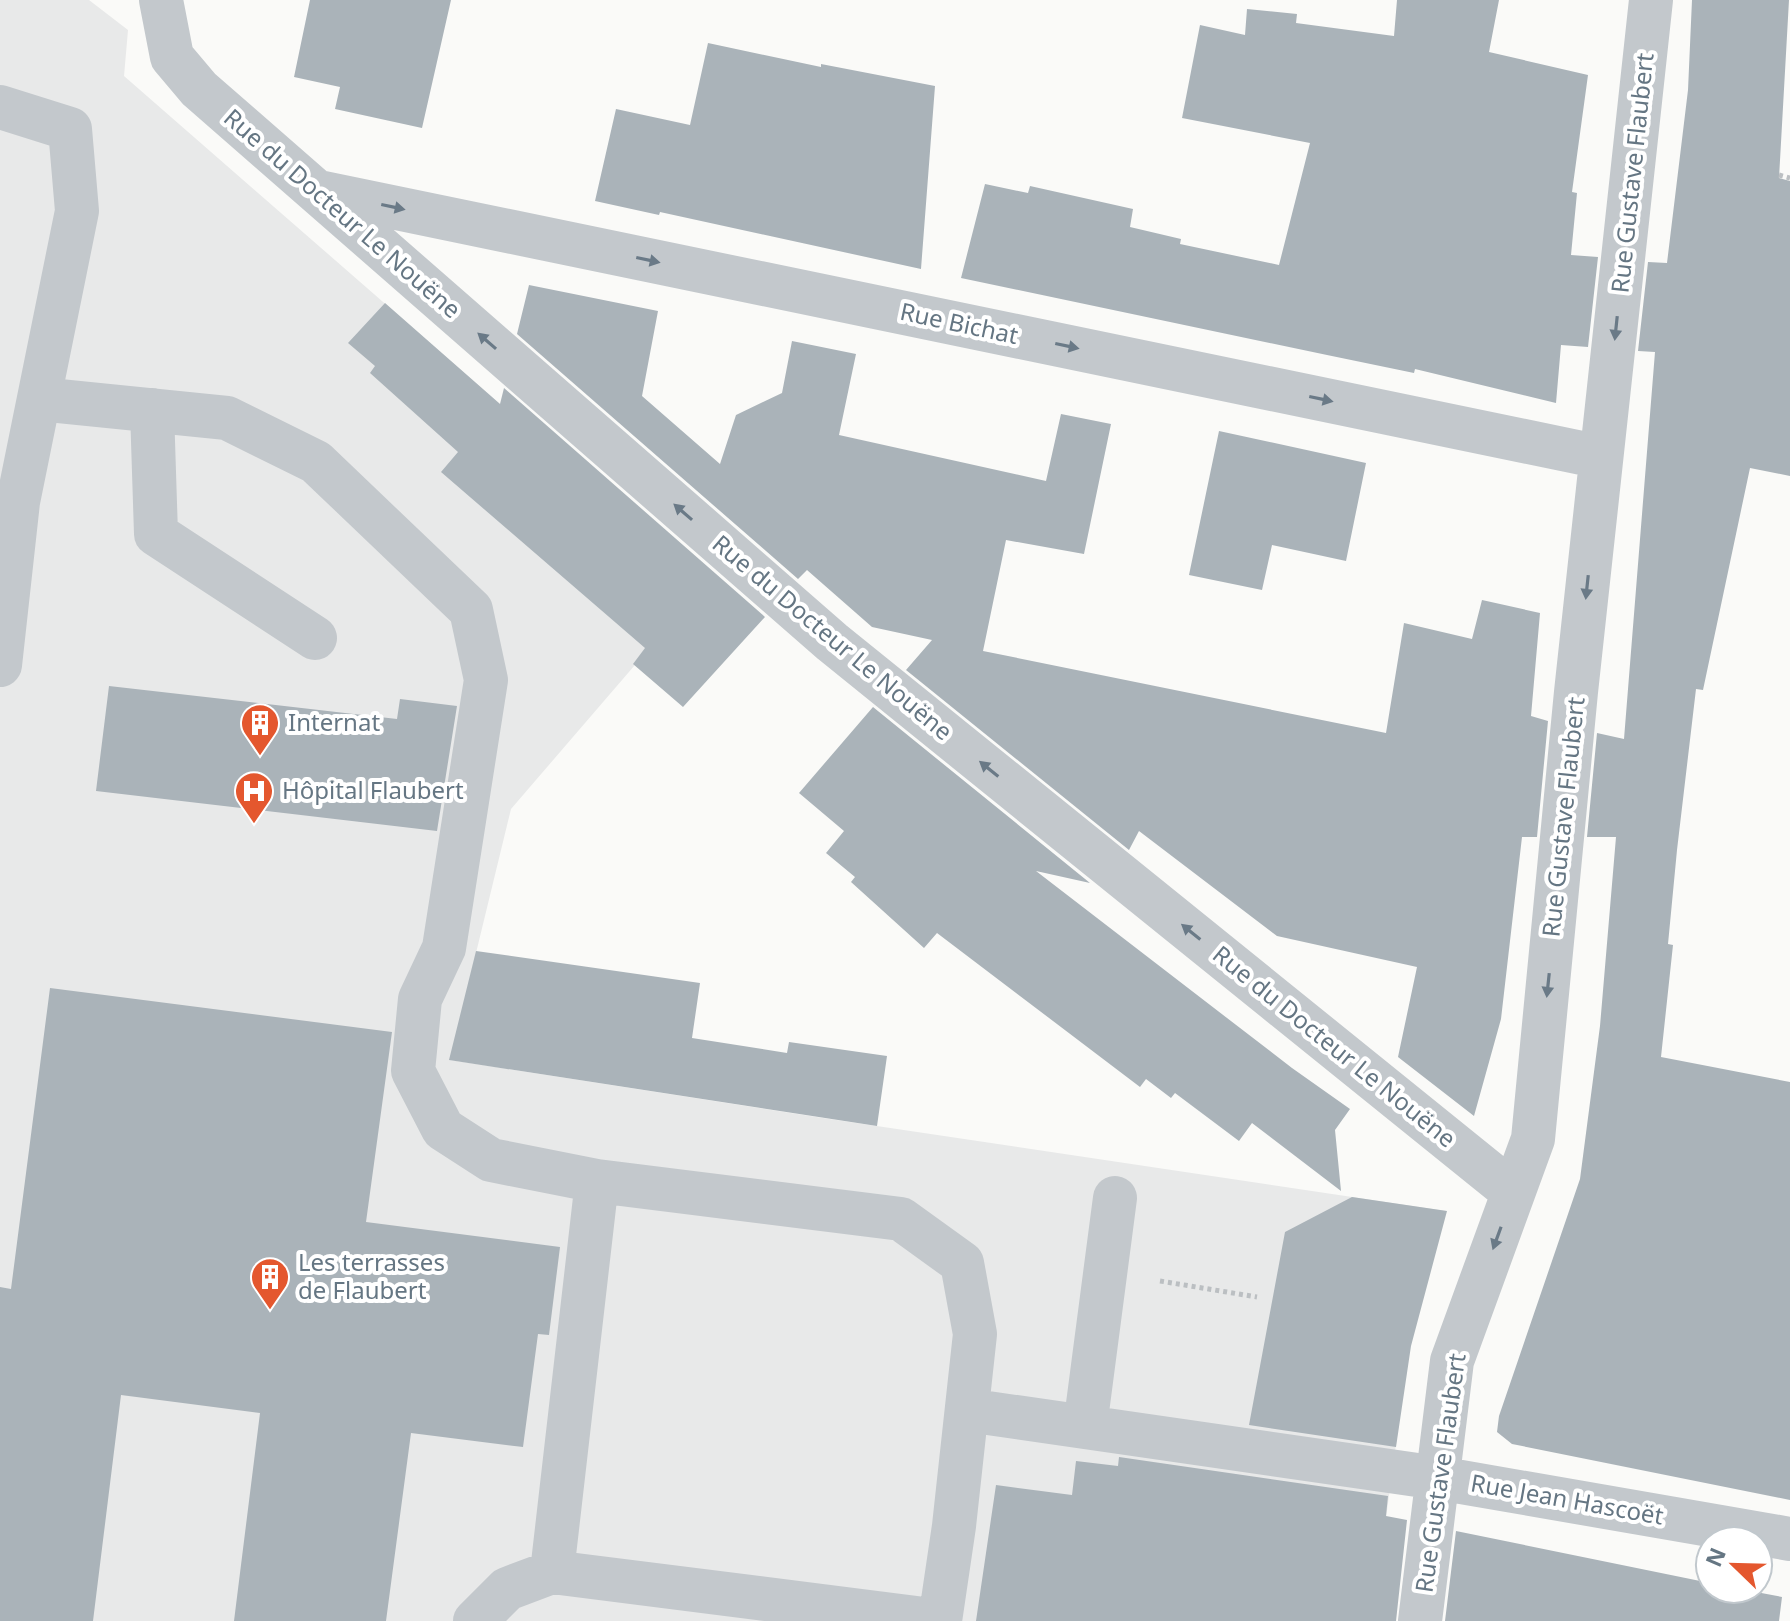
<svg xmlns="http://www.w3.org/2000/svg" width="1790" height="1621" viewBox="0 0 1790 1621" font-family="'Noto Sans',sans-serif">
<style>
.built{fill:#e8e9e9}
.building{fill:#aab3b9}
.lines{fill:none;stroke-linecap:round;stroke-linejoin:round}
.path{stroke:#bbbfc2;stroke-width:5;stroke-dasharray:4 4;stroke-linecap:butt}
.minor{stroke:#c3c8cc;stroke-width:44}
.oneway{fill:#6a7a87}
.labels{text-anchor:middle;stroke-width:8;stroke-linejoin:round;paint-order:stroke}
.street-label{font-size:24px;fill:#657683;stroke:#fff}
.poi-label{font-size:24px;fill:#657683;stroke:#fff;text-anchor:start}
</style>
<rect width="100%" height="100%" fill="#fafaf8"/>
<path class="built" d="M 0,0 L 89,0 L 128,30 L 124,76 L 500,404 L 647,651 L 511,809 L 450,1060 L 823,1118 L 1446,1211 L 1410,1341 L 1372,1621 L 0,1621 Z"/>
<path class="building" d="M 310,0 L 451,0 L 422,128 L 335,109 L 340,87 L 294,77 Z
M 1397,0 L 1499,0 L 1489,52 L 1588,75 L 1572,192 L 1577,193 L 1571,255 L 1598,257 L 1588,347 L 1561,345 L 1556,403 L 1415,369 L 1414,373 L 1327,355 L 961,278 L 985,184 L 1028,193 L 1030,186 L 1133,209 L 1130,227 L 1181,239 L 1180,244 L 1279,265 L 1310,143 L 1182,118 L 1200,25 L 1245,35 L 1247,9 L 1297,14 L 1296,23 L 1394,36 Z
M 1692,0 L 1789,0 L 1779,178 L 1790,181 L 1790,476 L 1750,468 L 1703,690 L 1696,689 L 1677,850 L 1668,944 L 1673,945 L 1661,1057 L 1790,1082 L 1790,1500 L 1512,1444 L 1497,1432 L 1499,1416 L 1580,1179 L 1600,1026 L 1616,837 L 1587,837 L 1597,733 L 1624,739 L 1655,352 L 1638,351 L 1648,262 L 1667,263 L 1688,90 Z
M 708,43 L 821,67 L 821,64 L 935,86 L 921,269 L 660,212 L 659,215 L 595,201 L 616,109 L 690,125 Z
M 529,285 L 658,311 L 642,396 L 720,464 L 736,415 L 782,393 L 792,341 L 856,354 L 839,435 L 1046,481 L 1061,414 L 1111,424 L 1084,554 L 1006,540 L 983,651 L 1386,733 L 1404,623 L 1472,639 L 1482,600 L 1540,613 L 1531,716 L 1548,721 L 1537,837 L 1522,837 L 1501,1019 L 1474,1116 L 1398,1057 L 1417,967 L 1277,936 L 1139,831 L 1129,850 L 906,670 L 932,640 L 872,627 L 807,570 L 798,579 L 517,334 Z
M 385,303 L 500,404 L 504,388 L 765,617 L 683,707 L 633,664 L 645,648 L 441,472 L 458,452 L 370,373 L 375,366 L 348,343 Z
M 1219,431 L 1366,463 L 1346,561 L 1272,545 L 1262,590 L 1189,575 Z
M 109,686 L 397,719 L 400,699 L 457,706 L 437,831 L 96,791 Z
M 873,707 L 1090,883 L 1036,871 L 1292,1068 L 1350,1109 L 1335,1130 L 1341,1191 L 1252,1123 L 1239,1141 L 1175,1093 L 1171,1098 L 1146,1079 L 1140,1087 L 937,933 L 924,948 L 851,882 L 855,877 L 826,853 L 844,831 L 799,793 Z
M 476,951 L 700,983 L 692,1038 L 787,1053 L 789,1042 L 887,1056 L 877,1126 L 449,1060 Z
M 50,988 L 392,1032 L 366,1222 L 560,1247 L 549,1335 L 538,1334 L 523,1447 L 411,1433 L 386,1621 L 234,1621 L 260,1413 L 121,1395 L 93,1621 L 0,1621 L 0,1287 L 11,1289 Z
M 1352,1197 L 1447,1211 L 1411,1346 L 1396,1447 L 1249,1425 L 1285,1232 Z
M 1119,1457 L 1388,1496 L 1386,1516 L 1407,1520 L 1396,1621 L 976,1621 L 996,1485 L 1072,1495 L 1076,1461 L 1118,1466 Z
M 1456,1531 L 1710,1583 L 1710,1589 L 1740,1589 L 1782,1597 L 1779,1621 L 1445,1621 Z"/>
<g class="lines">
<path class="path" d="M 1779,175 L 1790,178
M 1160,1281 L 1257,1297"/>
<path class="minor" d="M 161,0 L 172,57 L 199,89 L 832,642 L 1513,1192
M 0,107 L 70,129 L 77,211 L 18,502 L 0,665
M 319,192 L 1601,457
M 39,399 L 227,418 L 316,462 L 471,610 L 486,680 L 444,948 L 420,999 L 413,1071 L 443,1129 L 491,1160 L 597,1181
M 152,410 L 156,534 L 315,638
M 967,1410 L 1438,1478 L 1790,1539
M 1085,1427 L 1115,1198
M 552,1572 L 940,1621
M 475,1621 L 507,1589 L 552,1572 L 597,1181 L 901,1219 L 962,1263 L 975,1334 L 954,1526 L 940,1621
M 1420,1621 L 1452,1361 L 1533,1139 L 1576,692 L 1651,0"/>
</g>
<defs><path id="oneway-solid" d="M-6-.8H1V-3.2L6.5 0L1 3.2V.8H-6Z" transform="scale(2)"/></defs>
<g class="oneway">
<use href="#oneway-solid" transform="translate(393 207) rotate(12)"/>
<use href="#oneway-solid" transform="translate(648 260) rotate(12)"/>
<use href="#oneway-solid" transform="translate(1616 328) rotate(96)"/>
<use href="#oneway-solid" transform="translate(487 341) rotate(-139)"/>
<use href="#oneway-solid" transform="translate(1067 346) rotate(12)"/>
<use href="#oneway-solid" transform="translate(1321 399) rotate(12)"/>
<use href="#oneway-solid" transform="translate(683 512) rotate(-139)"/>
<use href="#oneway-solid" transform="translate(1587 587) rotate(96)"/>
<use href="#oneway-solid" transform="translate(989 769) rotate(-141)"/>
<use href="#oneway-solid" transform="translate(1191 932) rotate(-141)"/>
<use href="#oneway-solid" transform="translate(1548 985) rotate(96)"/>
<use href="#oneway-solid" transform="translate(1497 1238) rotate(110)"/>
</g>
<defs>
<symbol id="building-pin" viewBox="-11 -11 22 30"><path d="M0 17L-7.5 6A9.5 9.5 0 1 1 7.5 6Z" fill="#e4572e" stroke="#fff"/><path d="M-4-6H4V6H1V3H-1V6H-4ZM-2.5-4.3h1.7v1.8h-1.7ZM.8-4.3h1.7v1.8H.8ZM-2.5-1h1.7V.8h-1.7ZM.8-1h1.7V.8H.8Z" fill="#fff"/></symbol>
<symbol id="hospital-pin" viewBox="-11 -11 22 30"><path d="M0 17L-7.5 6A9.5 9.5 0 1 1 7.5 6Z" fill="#e4572e" stroke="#fff"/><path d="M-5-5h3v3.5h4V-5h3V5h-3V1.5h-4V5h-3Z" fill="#fff"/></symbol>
</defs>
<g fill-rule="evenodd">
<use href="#building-pin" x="238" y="701" width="44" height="60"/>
<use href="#hospital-pin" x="232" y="769" width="44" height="60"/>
<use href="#building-pin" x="248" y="1255" width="44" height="60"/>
</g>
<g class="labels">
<g class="street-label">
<text transform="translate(1633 173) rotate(-84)" y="8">Rue Gustave Flaubert</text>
<text transform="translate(342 214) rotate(41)" y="8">Rue du Docteur Le Nouëne</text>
<text transform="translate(959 324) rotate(12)" y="8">Rue Bichat</text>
<text transform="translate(832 638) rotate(40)" y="8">Rue du Docteur Le Nouëne</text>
<text transform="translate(1564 817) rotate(-84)" y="8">Rue Gustave Flaubert</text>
<text transform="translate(1334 1047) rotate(39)" y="8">Rue du Docteur Le Nouëne</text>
<text transform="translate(1441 1473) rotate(-82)" y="8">Rue Gustave Flaubert</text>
<text transform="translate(1567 1500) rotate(10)" y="8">Rue Jean Hascoët</text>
</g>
<g class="poi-label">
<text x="288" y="731">Internat</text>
<text x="282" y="799">Hôpital Flaubert</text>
<text x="298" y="1271">Les terrasses<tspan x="298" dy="28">de Flaubert</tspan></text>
</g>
</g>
<g transform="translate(1734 1565) rotate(293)"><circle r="38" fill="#ffffff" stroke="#c1c8cd" stroke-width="2"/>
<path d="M0-6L14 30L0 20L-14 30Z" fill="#e4572e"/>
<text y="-12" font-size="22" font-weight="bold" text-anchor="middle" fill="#657683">N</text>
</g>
</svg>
